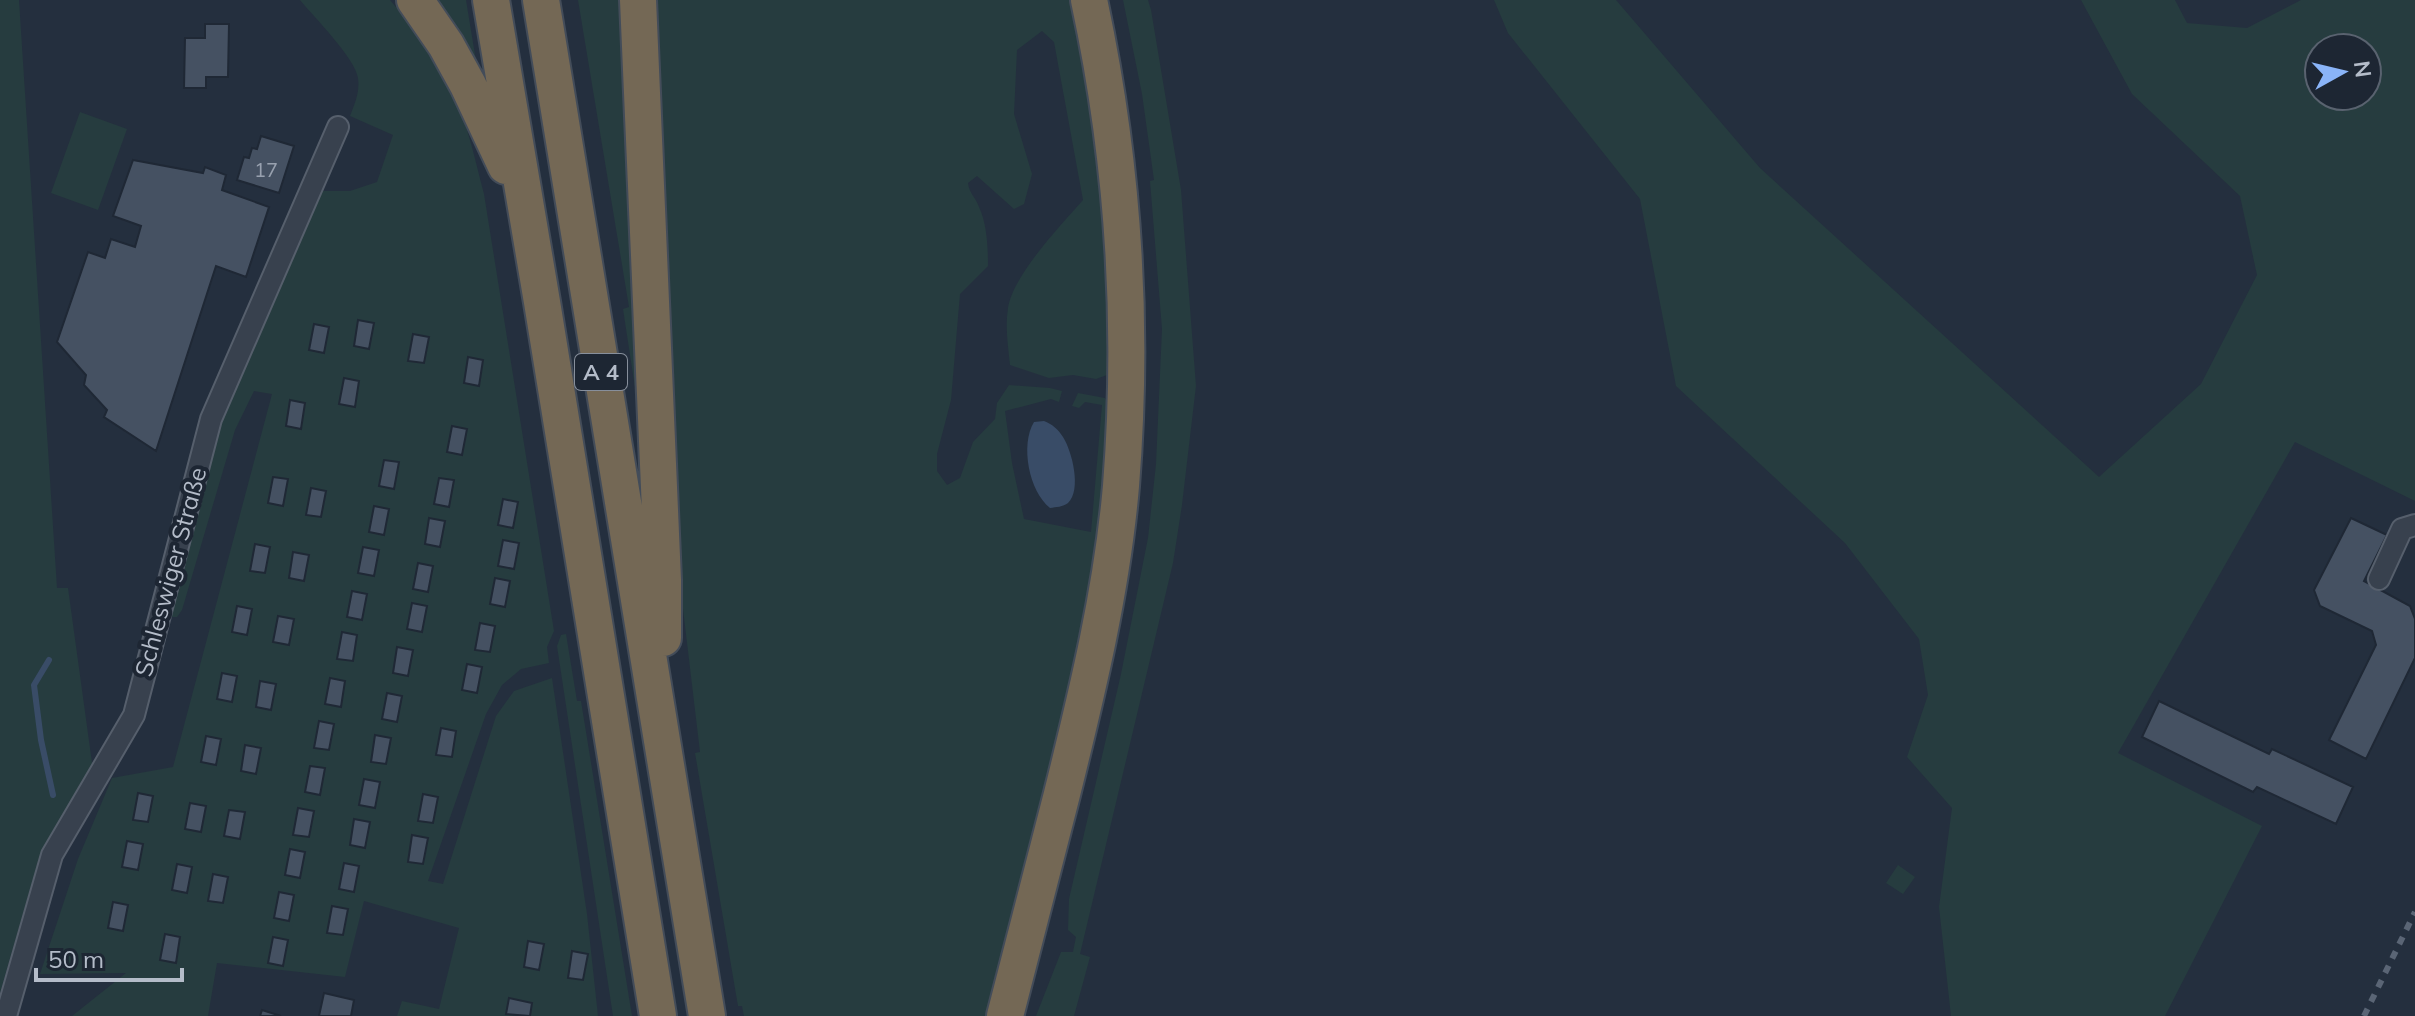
<svg xmlns="http://www.w3.org/2000/svg" width="2415" height="1016" viewBox="0 0 2415 1016" font-family="Mulish,sans-serif">
<style>
.green{fill:#263c3f;fill-rule:evenodd}
.water{fill:#394c67}
.lines{fill:none;stroke-linecap:round;stroke-linejoin:round}
.stream{stroke:#394c67;stroke-width:6}
.building{fill:#455162;stroke:#1f2835;stroke-width:2}
.street-casing{stroke:#565f6c;stroke-width:24}
.highway-casing{stroke:#434c59;stroke-width:40}
.street{stroke:#38414e;stroke-width:20}
.highway{stroke:#746855;stroke-width:36}
.rail{stroke:#5a6575;stroke-width:6;stroke-dasharray:8 8;stroke-linecap:butt}
.labels{text-anchor:middle;stroke-width:8;stroke-linejoin:round;paint-order:stroke}
.number-label{font-size:20px;fill:#98a1af}
.shield{fill:#1d2633;stroke:#878f9c;stroke-width:2}
.shield-label{font-size:22px;font-weight:bold;fill:#b4bcc9}
.street-label{font-size:24px;fill:#b4bcc9;stroke:#1d2633}
</style>
<rect width="100%" height="100%" fill="#242f3e"/>
<path class="green" d="M 0,0 L 19,0 L 57,588 L 68,588 L 93,770 L 40,856 L 0,993 Z
M 300,0 L 390,0 C 411,25 433,52 448,81 C 466,116 474,156 484,194 L 554,631 L 547,647 L 549,663 L 521,669 L 502,685 L 486,714 L 428,881 L 443,884 L 496,716 L 514,691 L 552,678 L 587,914 L 598,1016 L 397,1016 L 402,1001 L 439,1009 L 459,928 L 364,901 L 345,977 L 217,963 L 208,1016 L 72,1016 L 126,973 L 40,974 L 78,859 L 112,778 L 173,767 L 272,394 L 254,391 L 235,430 L 182,610 L 177,617 L 166,617 L 214,427 L 317,191 L 350,191 L 377,182 L 393,135 L 350,116 C 355,103 360,92 358,78 C 355,58 314,17 300,0 Z
M 425,0 L 466,0 L 479,79 Z
M 578,0 L 632,0 L 646,460 L 623,309 L 629,307 Z
M 649,0 L 1071,0 L 1089,75 L 1105,190 L 1112,369 L 1107,375 L 1096,379 L 1073,375 L 1049,378 L 1010,365 C 1008,346 1005,327 1008,308 C 1013,275 1061,225 1083,200 L 1054,42 L 1042,31 L 1017,50 L 1014,114 L 1032,174 L 1024,204 L 1014,209 L 977,176 L 968,183 C 969,193 976,198 979,207 C 987,224 988,247 988,266 L 960,294 L 951,400 L 937,454 L 937,471 L 947,485 L 960,478 L 973,442 L 995,419 L 997,403 L 1009,385 L 1050,388 L 1062,391 L 1059,402 L 1051,399 L 1005,411 L 1012,463 L 1024,519 L 1091,532 L 1102,405 L 1085,402 L 1079,408 L 1072,406 L 1078,393 L 1105,398 L 1110,409 L 1109,465 L 1080,659 L 990,1016 L 744,1016 L 742,1006 L 738,1006 L 695,753 L 700,752 L 678,567 Z
M 1123,0 L 1148,0 L 1151,10 L 1181,190 L 1196,386 L 1182,505 L 1173,563 L 1080,954 L 1090,957 L 1074,1016 L 1036,1016 L 1061,952 L 1073,952 L 1076,937 L 1068,930 L 1069,899 L 1121,674 L 1148,538 L 1156,464 L 1162,329 L 1150,181 L 1154,180 L 1142,94 Z
M 1494,0 L 1616,0 L 1760,168 L 2099,477 L 2201,384 L 2257,275 L 2240,196 L 2132,94 L 2081,0 L 2175,0 L 2187,23 L 2247,28 L 2301,0 L 2415,0 L 2415,501 L 2295,442 L 2118,753 L 2262,826 L 2165,1016 L 1951,1016 L 1939,907 L 1952,808 L 1907,757 L 1928,695 L 1919,639 L 1845,543 L 1676,386 L 1640,199 L 1508,33 ZM 2367,48 L 2367,96 L 2319,96 L 2319,48 Z
M 80,112 L 127,129 L 98,210 L 51,193 Z
M 566,634 L 577,701 L 581,701 L 632,1016 L 613,1016 L 557,646 L 561,635 Z
M 1898,865 L 1915,877 L 1903,894 L 1886,883 Z"/>
<path class="water" d="M 1044,421 C 1052,424 1058,429 1063,437 C 1072,451 1082,490 1068,503 C 1063,507 1056,507 1050,508 C 1029,491 1020,445 1034,422 Z"/>
<g class="lines">
<path class="stream" d="M 49,660 L 34,685 L 41,740 L 53,795"/>
</g>
<path class="building" d="M 205,24 L 229,24 L 228,77 L 206,77 L 206,88 L 184,88 L 185,38 L 205,38 Z
M 261,136 L 294,146 L 279,193 L 237,180 L 244,157 L 249,158 L 252,148 L 257,149 Z
M 133,160 L 203,173 L 205,167 L 226,175 L 222,190 L 269,207 L 246,277 L 216,266 L 156,451 L 104,417 L 107,410 L 84,385 L 86,375 L 57,342 L 88,252 L 105,258 L 111,239 L 135,247 L 141,226 L 113,216 Z
M 358,320 L 374,323 L 369,349 L 354,346 Z
M 314,324 L 329,327 L 324,353 L 309,350 Z
M 413,334 L 429,337 L 424,363 L 408,361 Z
M 468,357 L 483,360 L 479,386 L 464,383 Z
M 344,378 L 359,381 L 355,407 L 339,404 Z
M 290,400 L 305,403 L 301,429 L 286,426 Z
M 452,426 L 467,429 L 462,455 L 447,452 Z
M 384,460 L 399,462 L 394,489 L 379,486 Z
M 273,477 L 288,479 L 283,506 L 268,503 Z
M 439,478 L 454,480 L 449,507 L 434,504 Z
M 311,488 L 326,491 L 321,517 L 306,515 Z
M 503,499 L 518,502 L 513,528 L 498,525 Z
M 374,506 L 389,509 L 384,535 L 369,532 Z
M 429,518 L 445,521 L 440,547 L 425,544 Z
M 2351,518 L 2387,535 L 2364,581 L 2410,606 L 2415,619 L 2415,658 L 2366,759 L 2329,740 L 2376,645 L 2372,631 L 2320,606 L 2314,590 Z
M 503,540 L 519,543 L 514,569 L 498,566 Z
M 255,544 L 270,547 L 265,573 L 250,571 Z
M 363,547 L 379,550 L 374,576 L 358,573 Z
M 293,552 L 309,555 L 304,581 L 289,578 Z
M 418,563 L 433,566 L 428,592 L 413,589 Z
M 495,578 L 510,581 L 505,607 L 490,604 Z
M 352,591 L 367,594 L 362,620 L 347,617 Z
M 412,603 L 427,606 L 422,632 L 407,629 Z
M 237,606 L 252,609 L 247,635 L 232,632 Z
M 278,616 L 294,619 L 289,645 L 273,642 Z
M 480,623 L 495,626 L 490,652 L 475,650 Z
M 342,632 L 357,635 L 353,661 L 337,659 Z
M 397,647 L 413,650 L 408,676 L 393,673 Z
M 467,664 L 482,667 L 477,693 L 462,690 Z
M 222,673 L 237,676 L 232,702 L 217,699 Z
M 330,678 L 345,681 L 341,707 L 325,704 Z
M 260,681 L 276,684 L 271,710 L 256,707 Z
M 387,693 L 402,696 L 397,722 L 382,719 Z
M 2159,701 L 2269,754 L 2272,749 L 2353,787 L 2336,824 L 2257,787 L 2253,792 L 2142,737 Z
M 319,721 L 334,724 L 329,750 L 314,748 Z
M 441,728 L 456,731 L 452,757 L 436,755 Z
M 375,735 L 391,738 L 386,764 L 371,762 Z
M 206,736 L 221,739 L 216,765 L 201,762 Z
M 245,745 L 261,748 L 256,774 L 241,771 Z
M 310,766 L 325,768 L 320,795 L 305,792 Z
M 364,779 L 380,782 L 375,808 L 359,805 Z
M 138,793 L 153,796 L 148,822 L 133,820 Z
M 423,794 L 438,797 L 433,823 L 418,821 Z
M 190,803 L 206,806 L 201,832 L 185,829 Z
M 298,808 L 314,811 L 309,837 L 293,835 Z
M 229,810 L 245,812 L 240,839 L 224,836 Z
M 354,819 L 370,822 L 365,848 L 350,845 Z
M 412,835 L 428,838 L 423,864 L 408,862 Z
M 127,841 L 143,844 L 138,870 L 122,867 Z
M 290,849 L 305,852 L 300,878 L 285,875 Z
M 344,863 L 359,866 L 354,892 L 339,889 Z
M 177,864 L 192,867 L 187,893 L 172,890 Z
M 213,874 L 228,877 L 223,903 L 208,901 Z
M 279,892 L 294,895 L 289,921 L 274,918 Z
M 113,902 L 128,905 L 123,931 L 108,928 Z
M 332,906 L 348,909 L 343,935 L 327,933 Z
M 165,934 L 180,937 L 176,963 L 160,960 Z
M 273,937 L 288,940 L 283,966 L 268,963 Z
M 528,941 L 544,944 L 539,970 L 524,967 Z
M 572,951 L 588,954 L 583,980 L 568,978 Z
M 324,993 L 354,1000 L 351,1016 L 319,1016 Z
M 509,998 L 532,1003 L 530,1016 L 506,1014 Z
M 262,1010 L 281,1016 L 260,1016 Z"/>
<g class="lines">
<defs>
<path id="street" d="M 2379,579 L 2402,529 L 2415,525
M 6,1016 L 52,855 L 134,715 L 211,419 L 338,127"/>
<path id="highway" d="M 415,0 L 446,45 L 468,85 L 506,166
M 491,0 L 542,302 L 658,1016
M 541,0 L 707,1016
M 638,0 L 663,580 L 663,638
M 1005,1016 C 1024,942 1043,868 1062,794 C 1087,693 1112,590 1121,486 C 1134,323 1123,159 1089,0"/>
</defs>
<use href="#street" class="street-casing"/>
<use href="#highway" class="highway-casing"/>
<use href="#street" class="street"/>
<use href="#highway" class="highway"/>
<path class="rail" d="M 2364,1016 L 2415,912"/>
</g>
<g class="labels">
<g class="number-label">
<text x="266" y="177">17</text>
</g>
<rect class="shield" x="575" y="354" width="52" height="36" rx="6"/>
<g class="shield-label">
<text x="601" y="380">A 4</text>
</g>
<g class="street-label">
<text transform="translate(171 572) rotate(-75)" y="8">Schleswiger Straße</text>
</g>
</g>
<g transform="translate(2343 72) rotate(82)"><circle r="38" fill="#1d2633" stroke="#59626f" stroke-width="2"/>
<path d="M0-6L14 30L0 20L-14 30Z" fill="#8ab4f8"/>
<text y="-12" font-size="22" font-weight="bold" text-anchor="middle" fill="#b4bcc9">N</text>
</g>
<path d="M36 968v12h146v-12" fill="none" stroke="#b4bcc9" stroke-width="4"/>
<text x="48" y="968" font-size="24" fill="#b4bcc9" stroke="#1d2633" stroke-width="6" paint-order="stroke">50 m</text>
</svg>
